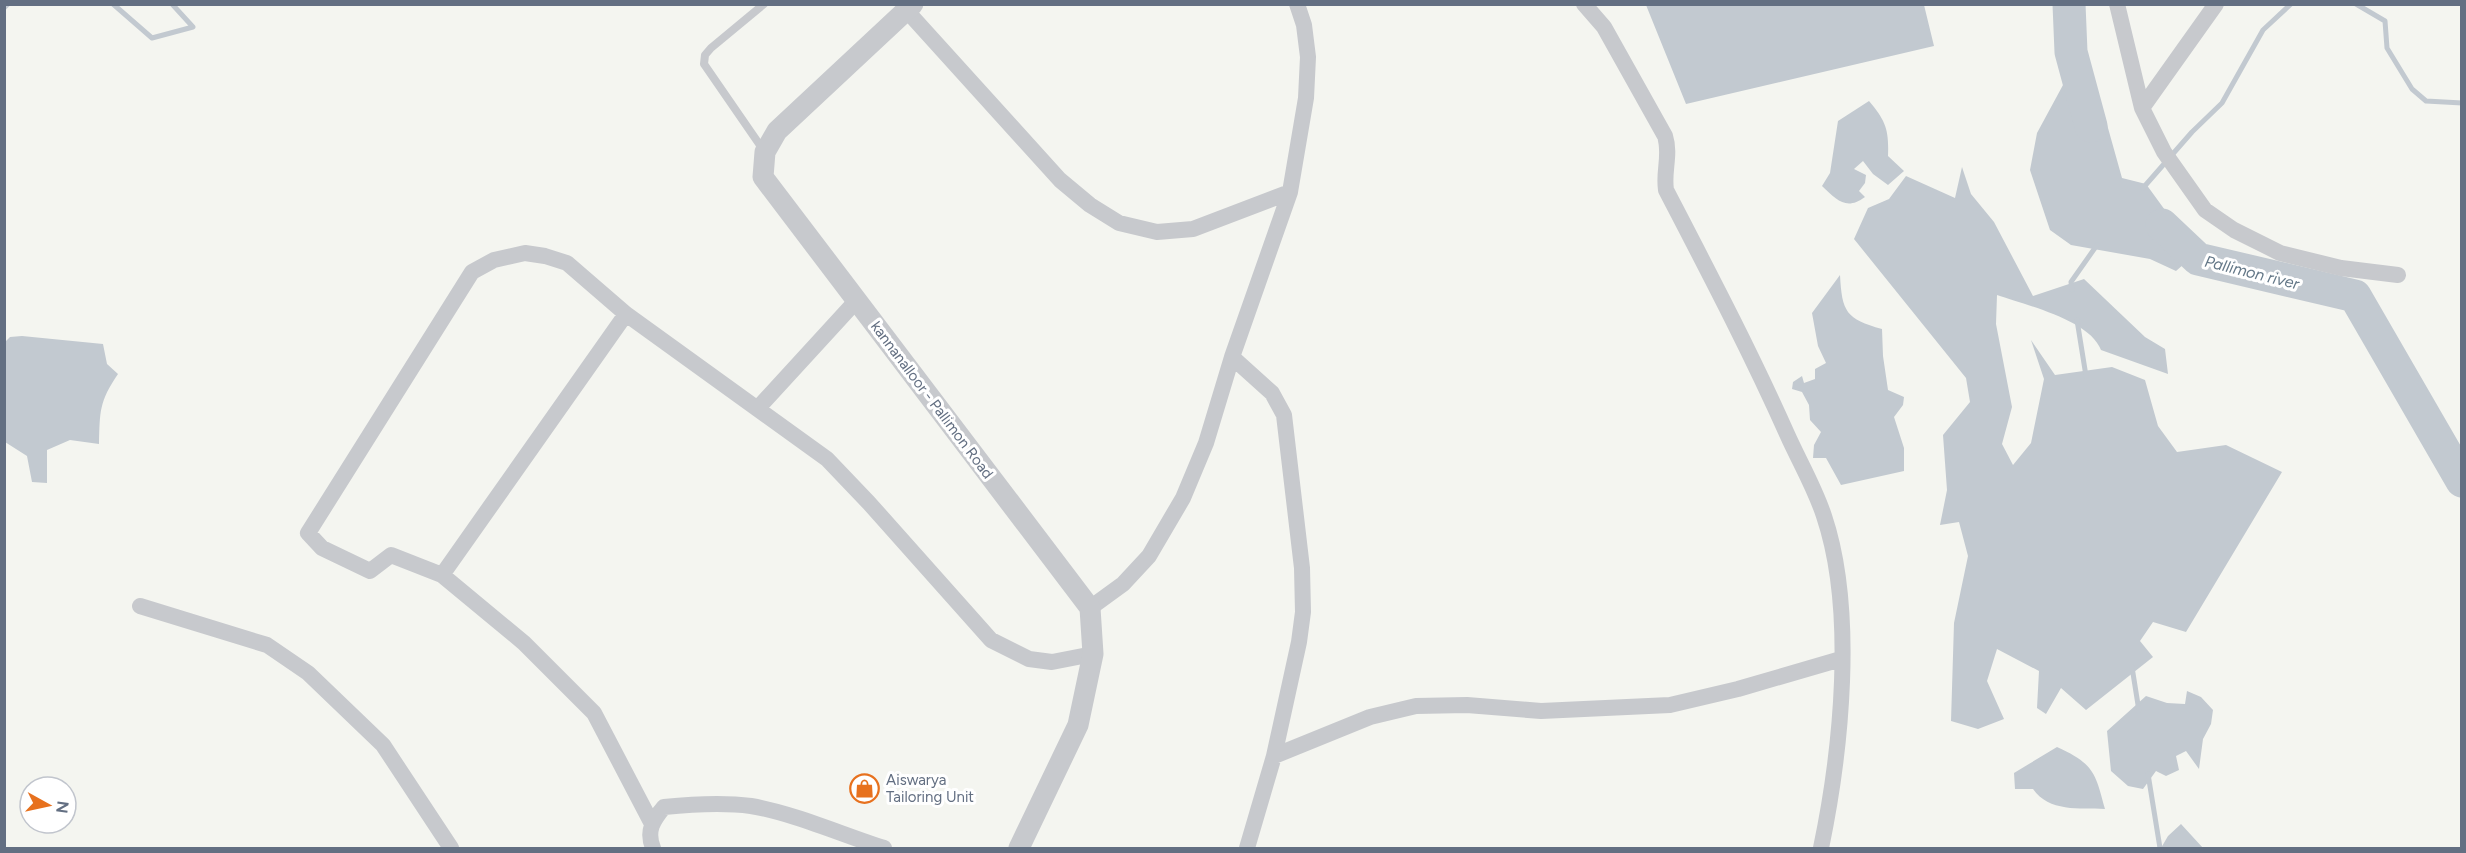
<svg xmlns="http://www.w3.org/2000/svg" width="2466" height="853" viewBox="0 0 2466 853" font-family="Figtree,sans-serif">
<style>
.water{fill:#c2c9d0}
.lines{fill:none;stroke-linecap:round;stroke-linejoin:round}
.stream{stroke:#c2c9d0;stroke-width:5}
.river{stroke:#c2c9d0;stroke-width:33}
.service{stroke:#c7c9cd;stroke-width:8}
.minor{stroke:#c7c9cd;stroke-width:16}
.tertiary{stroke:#c7c9cd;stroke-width:21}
.labels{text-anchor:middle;stroke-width:6;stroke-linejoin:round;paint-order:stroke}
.street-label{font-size:15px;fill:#636f82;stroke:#fff}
.poi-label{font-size:15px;fill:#636f82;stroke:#fff;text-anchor:start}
.water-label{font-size:16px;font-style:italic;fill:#637787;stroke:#fff}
</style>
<rect width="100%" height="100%" fill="#f4f5f0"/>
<path class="water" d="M 1646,5 L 1924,5 L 1934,46 L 1686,104 Z
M 2094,78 L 2122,178 L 2146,184 L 2170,217 L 2200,250 L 2176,271 L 2150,259 L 2071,245 L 2050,230 L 2030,170 L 2037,133 L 2063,85 Z
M 1869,101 C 1886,121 1889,130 1888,156 L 1904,171 L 1888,185 L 1873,174 L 1863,161 L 1854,169 L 1866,175 L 1865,183 L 1859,191 L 1865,197 C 1846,211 1837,200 1822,186 L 1830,173 L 1838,121 Z
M 1962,167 L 1971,194 L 1994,222 L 2033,296 L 2084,279 L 2145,337 L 2165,349 L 2168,374 L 2101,350 C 2090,320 2026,305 1997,295 L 1996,324 L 2012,407 L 2002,444 L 2013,465 L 2031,443 L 2044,379 L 2031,340 L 2055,375 L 2112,367 L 2145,380 L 2158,426 L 2177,452 L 2226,445 L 2282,472 L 2186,632 L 2153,622 L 2140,641 L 2153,657 L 2086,710 L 2061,688 L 2046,714 L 2037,708 L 2039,671 L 1997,649 L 1987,681 L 2004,719 L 1978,729 L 1951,721 L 1954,623 L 1968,556 L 1959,522 L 1940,525 L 1947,490 L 1943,435 L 1970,402 L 1966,378 L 1854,239 L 1868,208 L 1889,199 L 1906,176 L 1955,198 Z
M 1840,275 C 1842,312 1846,319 1882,329 L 1883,356 L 1888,390 L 1904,397 L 1903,405 L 1894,417 L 1904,448 L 1904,471 L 1841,485 L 1826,458 L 1813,458 L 1814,445 L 1821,432 L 1810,420 L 1809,405 L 1802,392 L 1792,389 L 1793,382 L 1802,376 L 1804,383 L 1815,379 L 1815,369 L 1826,363 L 1818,346 L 1812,313 Z
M 22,336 L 103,344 L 107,364 L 118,374 C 99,402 100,411 99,444 L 70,440 L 47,450 L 47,483 L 32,482 L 27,456 L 5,442 L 5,342 L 10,337 Z
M 2187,691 L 2201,697 L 2213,710 L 2211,724 L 2203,739 L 2199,769 L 2186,751 L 2176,756 L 2179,770 L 2166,776 L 2156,771 L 2143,789 L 2128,786 L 2111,771 L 2107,731 L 2146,696 L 2167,703 L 2185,704 Z
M 2057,747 C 2094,764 2095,772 2105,809 C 2079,808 2049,812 2033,789 L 2015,789 L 2014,773 Z
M 2181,824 L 2203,848 L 2161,848 L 2168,836 Z"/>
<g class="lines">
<path class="stream" d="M 113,4 L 152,38 L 193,27 L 172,4
M 2356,4 L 2385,21 L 2387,48 L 2412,89 L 2426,101 L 2462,103
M 4,8 L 8,4
M 2143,188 L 2192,132 L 2222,103 L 2263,30 L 2291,4
M 2072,290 L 2071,282 L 2097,245
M 2077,320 L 2086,376
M 2132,667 L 2139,711
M 2148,774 L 2160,848"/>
<path class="river" d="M 2069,4 L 2071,52 L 2091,126
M 2162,225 L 2198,259 L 2355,296 L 2462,481"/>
<path class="service" d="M 764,4 L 711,48 L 705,55 L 704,64 L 764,151"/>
<path class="minor" d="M 1584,4 L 1604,27 L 1665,136 C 1671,155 1663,171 1666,190 C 1708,271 1750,351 1787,434 C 1799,461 1815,488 1824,516 C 1856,611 1841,752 1821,848
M 2117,4 L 2142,108 L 2164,152 L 2205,210 L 2234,230 L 2280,253 L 2341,268 L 2398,275
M 907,11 L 1060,180 L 1090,205 L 1119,223 L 1157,232 L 1193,229 L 1290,192
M 2142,108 L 2216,4
M 1232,357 L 1272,393 L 1284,415 L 1302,568 L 1303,612 L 1299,642 L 1274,756 L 1247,848
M 758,408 L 857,300
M 442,575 L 626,314
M 140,606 L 267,645 L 308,673 L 383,745 L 451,848
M 1090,608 L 1123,584 L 1149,556 L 1183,498 L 1206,443 L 1232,357 L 1290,192 L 1306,98 L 1308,57 L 1304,25 L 1297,4
M 1274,756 L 1370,717 L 1416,706 L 1467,705 L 1541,711 L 1670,705 L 1738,689 L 1841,659
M 651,822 L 594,713 L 524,643 L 442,575 L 391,555 L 370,571 L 322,548 L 308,533 L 472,272 L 494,260 L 525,253 L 545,256 L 567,263 L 626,314 L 827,459 L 869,503 L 991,640 L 1029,659 L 1052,662 L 1093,654
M 653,848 C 646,831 653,820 664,807 C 693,804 722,802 751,806 C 793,813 843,835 884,848"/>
<path class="tertiary" d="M 913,4 L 777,131 L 765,152 L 763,177 L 1090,608 L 1093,654 L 1078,725 L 1019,848"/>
</g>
<defs>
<symbol id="shop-ring" viewBox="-11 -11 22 22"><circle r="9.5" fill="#fff" stroke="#e7711e" stroke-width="1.5"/><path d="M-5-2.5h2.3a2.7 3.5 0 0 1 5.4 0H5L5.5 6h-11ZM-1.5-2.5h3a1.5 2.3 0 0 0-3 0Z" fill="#e7711e"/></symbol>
</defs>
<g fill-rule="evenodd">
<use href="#shop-ring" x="848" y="772" width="33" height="33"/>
</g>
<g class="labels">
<g class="street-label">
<text transform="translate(932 400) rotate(53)" y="5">kannanalloor - Pallimon Road</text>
</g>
<g class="poi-label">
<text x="886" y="785">Aiswarya<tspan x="886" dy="17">Tailoring Unit</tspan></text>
</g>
<g class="water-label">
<text transform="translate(2252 272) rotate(14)" y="6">Pallimon river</text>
</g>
</g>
<rect width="2466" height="853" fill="none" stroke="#636f82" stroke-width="12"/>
<g transform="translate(48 805) rotate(98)"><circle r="28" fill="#ffffff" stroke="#c1c5cd" stroke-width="1.5"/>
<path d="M0-4.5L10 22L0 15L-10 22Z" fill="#e7711e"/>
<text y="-9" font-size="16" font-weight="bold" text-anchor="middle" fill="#636f82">N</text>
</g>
</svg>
